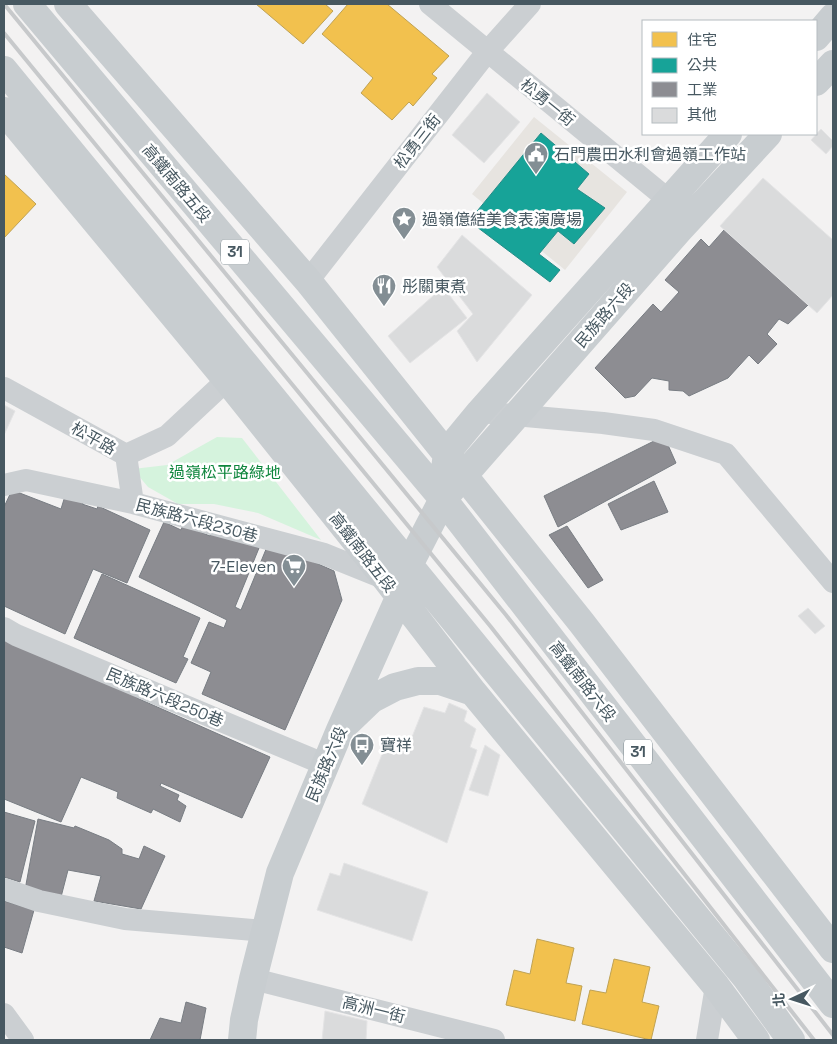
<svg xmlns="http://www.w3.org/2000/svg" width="837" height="1044" viewBox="0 0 837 1044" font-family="'Space Grotesk','Noto Sans TC',sans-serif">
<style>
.commercial{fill:#e7e4e0}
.green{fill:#d5f3dd}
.homes{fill:#f2c14e;stroke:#bfa254}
.public{fill:#17a398;stroke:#258c88}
.industry{fill:#8d8d92;stroke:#787d83}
.building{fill:#dadbdc;stroke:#e4e4e5}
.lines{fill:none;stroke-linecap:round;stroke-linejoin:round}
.minor{stroke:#cbcfd2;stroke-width:22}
.major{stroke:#c8cdd0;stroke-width:28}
.rail{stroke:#c7c9cb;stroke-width:4}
.labels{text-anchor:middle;stroke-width:5;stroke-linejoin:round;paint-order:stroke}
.shield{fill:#fff;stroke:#7e8a90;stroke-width:1}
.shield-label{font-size:15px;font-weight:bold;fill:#475861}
.street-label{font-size:16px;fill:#475861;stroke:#fff}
.poi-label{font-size:16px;fill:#475861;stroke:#fff;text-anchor:start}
.park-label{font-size:16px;fill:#0e863d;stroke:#fff}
</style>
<rect width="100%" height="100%" fill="#f3f2f2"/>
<path class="commercial" d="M 534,117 L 627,192 L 565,270 L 472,194 Z"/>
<path class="green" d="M 217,437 L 242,438 L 321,540 L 258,513 L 214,504 L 178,504 L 148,487 L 133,469 L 167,465 Z"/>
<path class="homes" d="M 256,4 L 325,4 L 333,11 L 303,44 Z
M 348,4 L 387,4 L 449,56 L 432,74 L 437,78 L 413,106 L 409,102 L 392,120 L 361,93 L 373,78 L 322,34 Z
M 4,174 L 36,204 L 4,238 Z
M 537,939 L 574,948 L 566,983 L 582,986 L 575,1021 L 506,1005 L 514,970 L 530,974 Z
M 614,959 L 650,967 L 642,1002 L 659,1006 L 651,1040 L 582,1024 L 590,990 L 606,993 Z"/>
<path class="public" d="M 541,133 L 589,174 L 577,189 L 605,208 L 574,244 L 558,231 L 539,254 L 560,270 L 550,282 L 469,221 Z"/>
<path class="industry" d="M 724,230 L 808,305 L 788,324 L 779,319 L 767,334 L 777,344 L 758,364 L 749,355 L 728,378 L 689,396 L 683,391 L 669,390 L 669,381 L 652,378 L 635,396 L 625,398 L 595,368 L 653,304 L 661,312 L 679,292 L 665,280 L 701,239 L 709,247 Z
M 664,436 L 676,463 L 558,527 L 544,496 Z
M 654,481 L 668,512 L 621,530 L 608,504 Z
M 12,490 L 61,509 L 65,496 L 86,501 L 82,504 L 97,509 L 98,506 L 150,530 L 127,583 L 93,569 L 65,634 L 4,606 L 4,507 Z
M 164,522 L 181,530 L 183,525 L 210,536 L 213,530 L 259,548 L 235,607 L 241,610 L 269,542 L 334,571 L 342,600 L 285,730 L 202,694 L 211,672 L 191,663 L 209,622 L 224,628 L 227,620 L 139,577 Z
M 567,526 L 603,580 L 588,588 L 549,535 Z
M 102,574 L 200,618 L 183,657 L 188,659 L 176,683 L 74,638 Z
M 4,637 L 138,695 L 137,698 L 270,757 L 242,818 L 161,783 L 160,786 L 179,795 L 177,800 L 186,806 L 180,822 L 153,809 L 151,813 L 117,798 L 118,792 L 81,777 L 61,822 L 4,799 Z
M 4,812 L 35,821 L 20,882 L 4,877 Z
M 38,819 L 74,828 L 75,826 L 109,840 L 122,849 L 122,854 L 139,859 L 144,846 L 165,856 L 141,909 L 94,901 L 101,876 L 68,870 L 61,897 L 25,890 Z
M 4,901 L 34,910 L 22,953 L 4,947 Z
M 186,1002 L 206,1008 L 200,1040 L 150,1040 L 160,1018 L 181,1023 Z"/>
<path class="building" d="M 487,93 L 520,122 L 484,163 L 452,135 Z
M 821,129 L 833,141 L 833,146 L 826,154 L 811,140 Z
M 763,178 L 833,240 L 833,295 L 817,313 L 720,226 Z
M 462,235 L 532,295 L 477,362 L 457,331 L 473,314 L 437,267 Z
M 443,287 L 467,318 L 410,363 L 388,336 Z
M 4,405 L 15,411 L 4,435 Z
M 808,608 L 825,626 L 815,634 L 798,616 Z
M 449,703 L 467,711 L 464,721 L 476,729 L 470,747 L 477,750 L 447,843 L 362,804 L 387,742 L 406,752 L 424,707 L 445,713 Z
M 485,745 L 500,755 L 488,796 L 469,790 Z
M 344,863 L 428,892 L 412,941 L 317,910 L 330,873 L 340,876 Z
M 325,1011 L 367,1021 L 366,1040 L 322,1040 Z"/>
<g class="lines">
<path class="minor" d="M 430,4 L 682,211
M 308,281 L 487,52 L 530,4
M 4,388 L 126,455 L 167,436 L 227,380
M 480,412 L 603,423 L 654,430 L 726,454 L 833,582
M 126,455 L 133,503
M 4,485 L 26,480 L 133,503 L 324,554 L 386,579
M 4,628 L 16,635 L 326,765
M 4,889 L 39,901 L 125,919 L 265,931
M 253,979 L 494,1040
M 4,1014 L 23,1040
M 707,1040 L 716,986"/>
<path class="major" d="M 27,4 L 443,499 L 833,1004
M 68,4 L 308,281 L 581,622 L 833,949
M 816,37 L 833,17
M 4,70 L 240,358 L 747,979 L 791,1040
M 816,82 L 833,64
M 4,111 L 227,380 L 386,579 L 473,692 L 716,986 L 756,1040
M 445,470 L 447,452 L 480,412 L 728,134
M 348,722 L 372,699 L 395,687 L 418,681 L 440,681 L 473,692
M 242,1040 L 244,1020 L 253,979 L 280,873 L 340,730 L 399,598 L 409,565 L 443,499 L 679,230 L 768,134"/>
<path class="rail" d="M 4,4 L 506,615 L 833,1035
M 4,33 L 491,627 L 814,1040"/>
</g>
<defs>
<symbol id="civic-pin" viewBox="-11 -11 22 30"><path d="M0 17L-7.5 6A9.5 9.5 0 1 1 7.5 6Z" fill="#838e94" stroke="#fff"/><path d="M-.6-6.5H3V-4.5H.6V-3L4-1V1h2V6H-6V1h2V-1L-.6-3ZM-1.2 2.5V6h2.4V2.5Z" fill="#fff"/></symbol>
<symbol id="sight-pin" viewBox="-11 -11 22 30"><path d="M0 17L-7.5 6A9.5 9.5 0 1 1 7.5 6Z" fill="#838e94" stroke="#fff"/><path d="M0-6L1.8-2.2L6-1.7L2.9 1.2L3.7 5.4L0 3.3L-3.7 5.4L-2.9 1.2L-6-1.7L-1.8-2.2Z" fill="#fff"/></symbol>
<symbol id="restaurant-pin" viewBox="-11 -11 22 30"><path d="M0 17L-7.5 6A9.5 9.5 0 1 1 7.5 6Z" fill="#838e94" stroke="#fff"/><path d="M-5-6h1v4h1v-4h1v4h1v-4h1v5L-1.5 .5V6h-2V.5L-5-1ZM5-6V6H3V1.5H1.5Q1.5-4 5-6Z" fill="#fff"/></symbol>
<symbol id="supermarket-pin" viewBox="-11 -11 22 30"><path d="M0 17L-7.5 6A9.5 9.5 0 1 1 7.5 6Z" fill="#838e94" stroke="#fff"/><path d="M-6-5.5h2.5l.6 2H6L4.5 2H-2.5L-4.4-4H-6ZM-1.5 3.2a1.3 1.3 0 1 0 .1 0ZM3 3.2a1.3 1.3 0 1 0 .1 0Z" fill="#fff"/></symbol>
<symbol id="bus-pin" viewBox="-11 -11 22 30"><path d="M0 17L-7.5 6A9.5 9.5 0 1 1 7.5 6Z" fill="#838e94" stroke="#fff"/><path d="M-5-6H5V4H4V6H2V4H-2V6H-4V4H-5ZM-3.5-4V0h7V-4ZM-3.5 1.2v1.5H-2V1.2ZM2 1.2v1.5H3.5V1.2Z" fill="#fff"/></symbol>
</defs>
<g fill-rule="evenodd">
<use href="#civic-pin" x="522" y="140" width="28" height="38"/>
<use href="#sight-pin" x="390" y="205" width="28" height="38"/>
<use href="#restaurant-pin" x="370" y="272" width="28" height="38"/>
<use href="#supermarket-pin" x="280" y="552" width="28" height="38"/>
<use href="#bus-pin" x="348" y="731" width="28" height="38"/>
</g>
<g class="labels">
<g class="shield">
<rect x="221" y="239.5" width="28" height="25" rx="4"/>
<rect x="624" y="739.5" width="28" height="25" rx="4"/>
</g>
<g class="shield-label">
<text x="235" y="257">31</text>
<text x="638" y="757">31</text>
</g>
<g class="street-label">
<text transform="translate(548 102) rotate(39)" y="6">松勇一街</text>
<text transform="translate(417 141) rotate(-52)" y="6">松勇三街</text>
<text transform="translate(177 183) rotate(50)" y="6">高鐵南路五段</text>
<text transform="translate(604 315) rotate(-49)" y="6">民族路六段</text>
<text transform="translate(94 438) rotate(29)" y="6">松平路</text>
<text transform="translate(197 520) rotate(15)" y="6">民族路六段230巷</text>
<text transform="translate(363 552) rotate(52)" y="6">高鐵南路五段</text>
<text transform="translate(583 681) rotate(52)" y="6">高鐵南路六段</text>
<text transform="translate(165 697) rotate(23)" y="6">民族路六段250巷</text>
<text transform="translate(326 764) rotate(-67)" y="6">民族路六段</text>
<text transform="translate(374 1009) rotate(14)" y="6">高洲一街</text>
</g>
<g class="poi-label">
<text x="554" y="160">石門農田水利會過嶺工作站</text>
<text x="422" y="225">過嶺億結美食表演廣場</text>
<text x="402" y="292">彤關東煮</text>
<text x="276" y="572" text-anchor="end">7-Eleven</text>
<text x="380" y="751">寶祥</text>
</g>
<g class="park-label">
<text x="225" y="478">過嶺松平路綠地</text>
</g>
</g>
<rect width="837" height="1044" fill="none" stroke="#475861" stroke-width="10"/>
<rect x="642" y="20" width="175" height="115" fill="#ffffff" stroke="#b5bcc0"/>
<rect x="652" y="32" width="25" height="15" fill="#f2c14e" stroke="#b5bcc0"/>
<text x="687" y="45" font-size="15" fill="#475861">住宅</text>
<rect x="652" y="58" width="25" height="15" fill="#17a398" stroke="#b5bcc0"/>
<text x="687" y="70" font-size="15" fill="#475861">公共</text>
<rect x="652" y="82" width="25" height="15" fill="#8d8d92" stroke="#b5bcc0"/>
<text x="687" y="95" font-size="15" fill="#475861">工業</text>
<rect x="652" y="108" width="25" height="15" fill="#dadbdc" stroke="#b5bcc0"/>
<text x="687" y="120" font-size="15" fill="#475861">其他</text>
<g transform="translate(792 999) rotate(266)" stroke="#ffffff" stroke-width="4" paint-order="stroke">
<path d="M0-4L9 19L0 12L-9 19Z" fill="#475861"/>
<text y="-8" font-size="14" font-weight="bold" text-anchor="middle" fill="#475861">北</text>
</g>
</svg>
